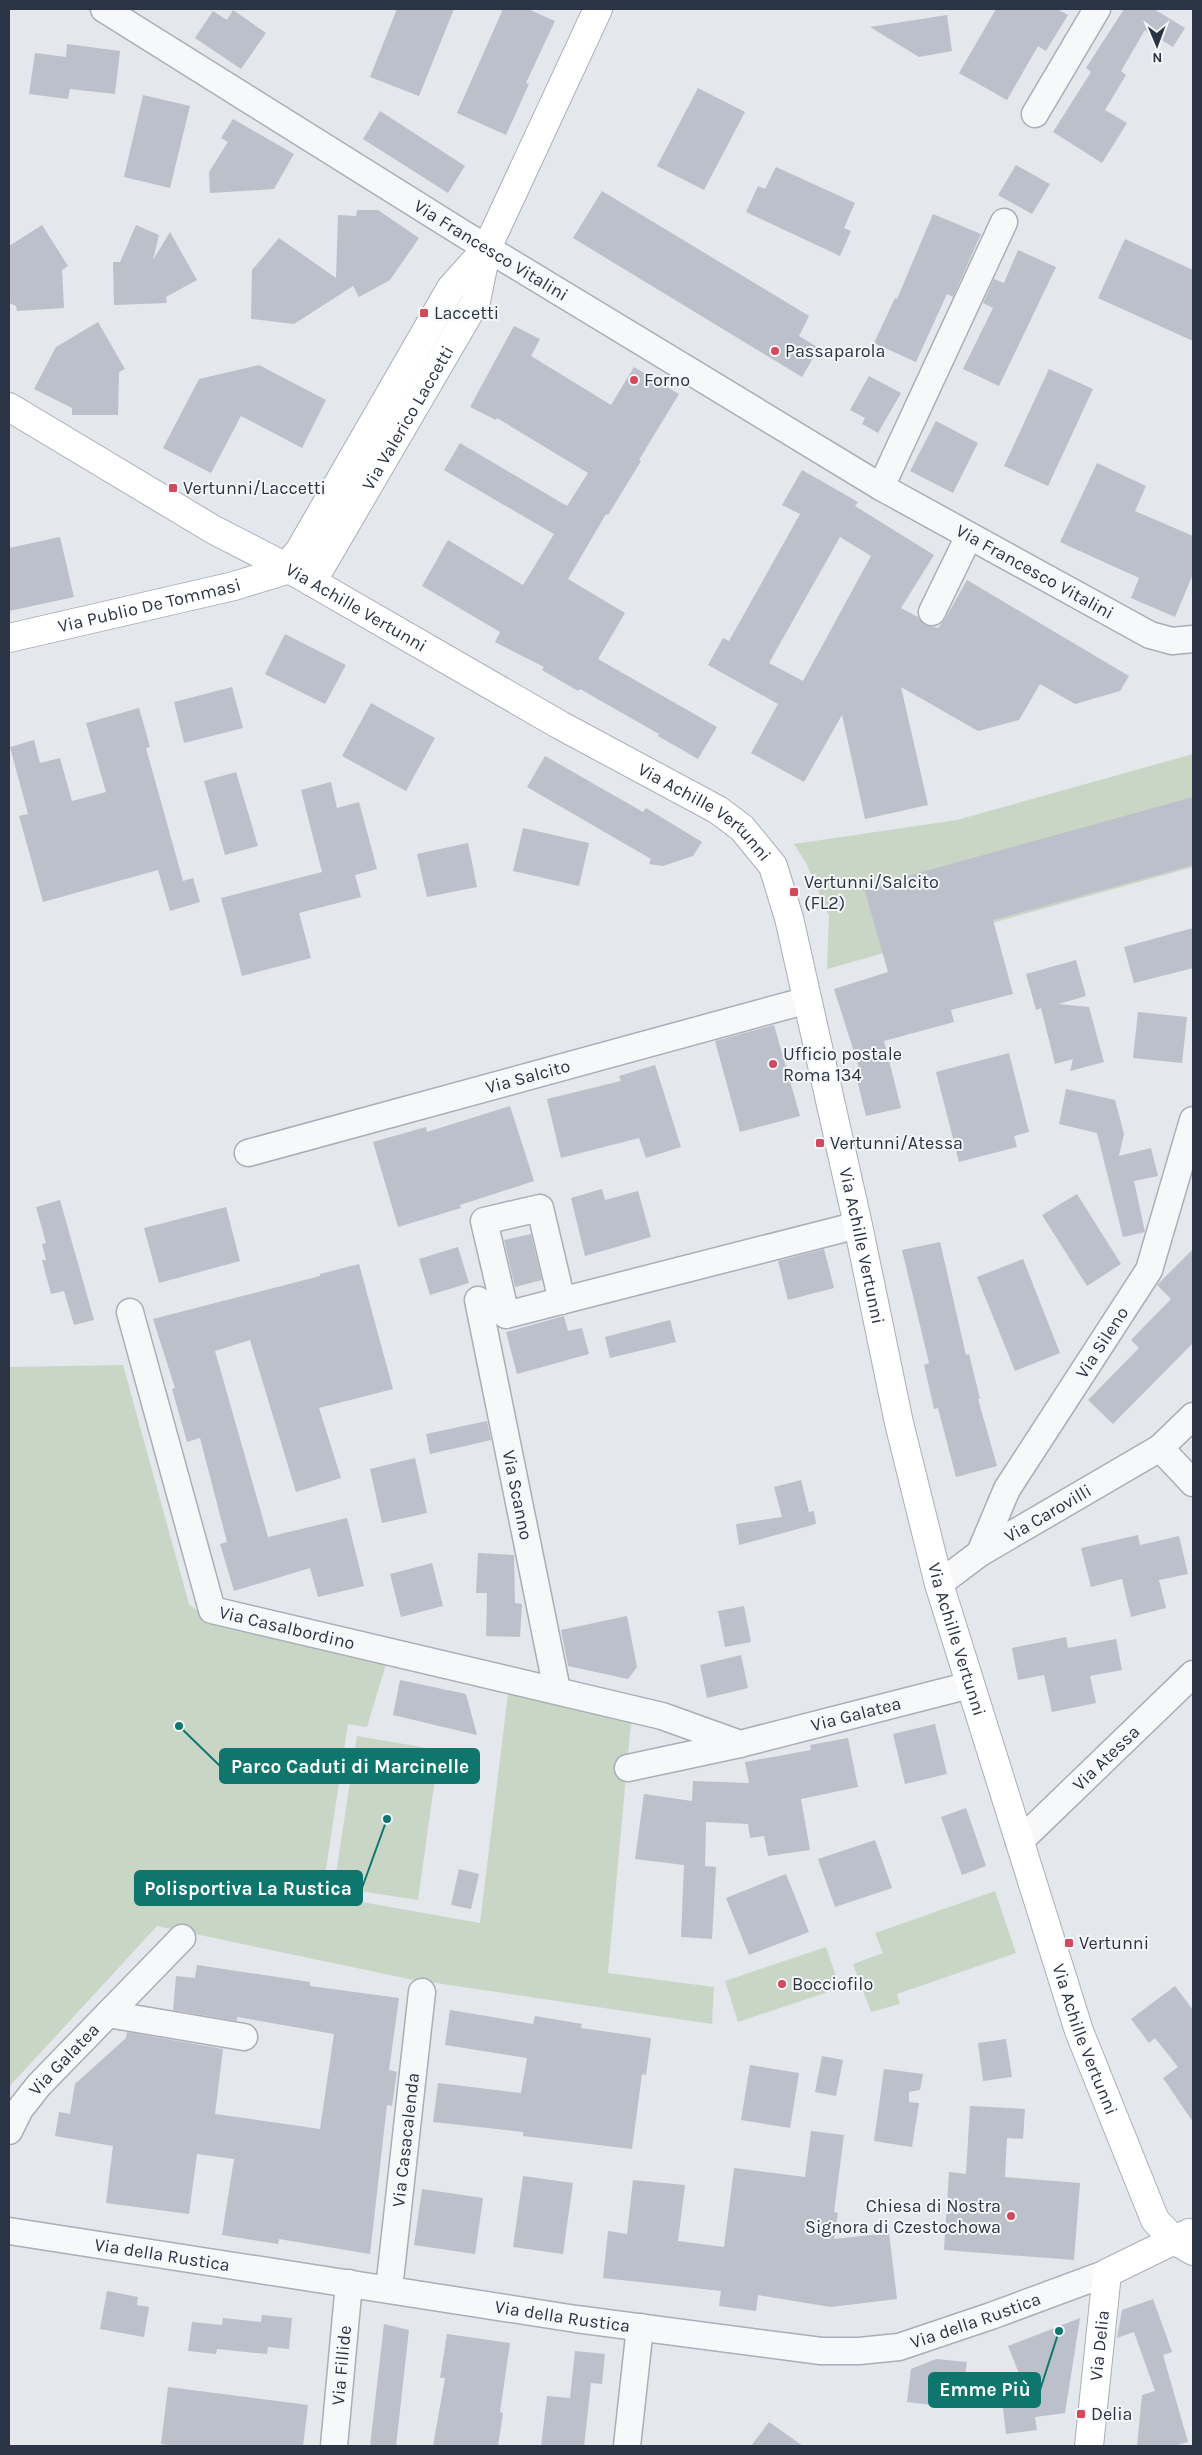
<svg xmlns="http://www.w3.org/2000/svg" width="1202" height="2455" viewBox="0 0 1202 2455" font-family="Karla,sans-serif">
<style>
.green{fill:#c9d6c5}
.building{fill:#bbc0ca;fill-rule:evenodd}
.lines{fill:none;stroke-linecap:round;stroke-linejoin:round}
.street-casing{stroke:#a9aeb7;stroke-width:29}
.secondary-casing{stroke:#a9aeb7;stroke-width:30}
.street{stroke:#f7f8fa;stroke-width:26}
.secondary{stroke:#fff;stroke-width:28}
.poi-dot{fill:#d1495b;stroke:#f4f6f9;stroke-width:2}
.labels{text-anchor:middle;stroke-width:4;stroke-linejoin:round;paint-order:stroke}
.street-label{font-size:18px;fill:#2b3445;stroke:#f4f6f9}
.poi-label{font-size:18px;fill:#2b3445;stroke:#f4f6f9;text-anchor:start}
.leader{fill:none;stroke:#0f766e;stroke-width:2}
.callout-dot{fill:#0f766e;stroke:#f4f6f9;stroke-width:2}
.callout{fill:#0f766e;stroke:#0f766e;stroke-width:2}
.callout-label{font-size:19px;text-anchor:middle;font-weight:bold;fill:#fff}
</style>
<rect width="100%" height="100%" fill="#e4e7ec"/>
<path class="green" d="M 1193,754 L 1193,867 L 827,969 L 829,916 L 806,863 L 794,844 L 957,820 Z
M 123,1365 L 189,1604 L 216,1626 L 386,1664 L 367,1727 L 348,1724 L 322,1895 L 480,1923 L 508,1694 L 631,1722 L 608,1973 L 714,1987 L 712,2024 L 409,1979 L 157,1926 L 9,2087 L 9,1367 Z
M 357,1736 L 439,1750 L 418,1900 L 334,1887 Z
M 995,1891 L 1016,1953 L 897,1994 L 900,2004 L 871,2012 L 853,1964 L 883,1953 L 875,1933 Z
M 826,1947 L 840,1988 L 738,2022 L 725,1981 Z"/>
<path class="building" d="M 397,9 L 454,9 L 419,96 L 370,77 Z
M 503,9 L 528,9 L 555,21 L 526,83 L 529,84 L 506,135 L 457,113 Z
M 996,9 L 1057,9 L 1068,15 L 1046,51 L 1038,46 L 1007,100 L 959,73 Z
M 1124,9 L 1154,9 L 1185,28 L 1173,47 L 1145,30 L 1121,71 L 1126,75 L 1105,110 L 1127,123 L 1102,163 L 1053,132 L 1091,72 L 1086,68 Z
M 233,10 L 266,33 L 241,69 L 195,38 L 213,11 L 227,20 Z
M 947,15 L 952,51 L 919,57 L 870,27 Z
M 67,44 L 120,51 L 115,94 L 70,89 L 68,99 L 29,94 L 35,53 L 66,57 Z
M 698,88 L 745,112 L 704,190 L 657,166 Z
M 143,95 L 190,106 L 170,188 L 124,177 Z
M 380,111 L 465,166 L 448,193 L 363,139 Z
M 233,119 L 294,154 L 274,189 L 210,193 L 209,172 L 228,142 L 221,138 Z
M 1016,165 L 1050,184 L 1032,214 L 998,195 Z
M 776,167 L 855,203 L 844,228 L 851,231 L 840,256 L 746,212 L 758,186 L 765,189 Z
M 602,191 L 809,316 L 799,336 L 819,348 L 802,377 L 573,238 Z
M 357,210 L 378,210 L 419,238 L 390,280 L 359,297 L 353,286 L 294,324 L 251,319 L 252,270 L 279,238 L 336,278 L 338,215 L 356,216 Z
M 933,214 L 981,234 L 953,297 L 947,294 L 916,362 L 874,343 L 895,298 L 897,299 Z
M 42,225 L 68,266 L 62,270 L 64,308 L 17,311 L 16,306 L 9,303 L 9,246 Z
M 136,225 L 159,235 L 153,260 L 170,232 L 197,280 L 166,297 L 167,303 L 114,305 L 113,262 L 120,262 Z
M 1125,239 L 1193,270 L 1193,341 L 1098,298 Z
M 1018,250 L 1056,267 L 999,386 L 963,369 L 993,308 L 983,303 L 994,279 L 1004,283 Z
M 98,322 L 125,369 L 119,372 L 118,415 L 72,415 L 72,408 L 34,389 L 56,347 Z
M 514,326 L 540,339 L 531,356 L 611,405 L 634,367 L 679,394 L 639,460 L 641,461 L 608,515 L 606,514 L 568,579 L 625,613 L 598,659 L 717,727 L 698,759 L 658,736 L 659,734 L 580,689 L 578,691 L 542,670 L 544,667 L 495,642 L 500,632 L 422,586 L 448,540 L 523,585 L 554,534 L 444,470 L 460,443 L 567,506 L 588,473 L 497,418 L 496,420 L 470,407 Z
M 259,365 L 326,400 L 302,448 L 241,416 L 211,473 L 163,448 L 199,379 Z
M 1049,369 L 1093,389 L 1048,486 L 1004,466 Z
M 869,376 L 901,393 L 878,433 L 862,424 L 865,418 L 850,410 Z
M 936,421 L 978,443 L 953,493 L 910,471 Z
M 1097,463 L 1146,486 L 1135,511 L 1193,536 L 1193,574 L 1175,617 L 1131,598 L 1139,578 L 1060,542 Z
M 802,470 L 858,502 L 855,506 L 934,555 L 901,608 L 918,617 L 925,625 L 938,628 L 945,619 L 967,580 L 1129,676 L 1120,691 L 1075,704 L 1040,684 L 1019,720 L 978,731 L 901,687 L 928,805 L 865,819 L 842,715 L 804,782 L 751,753 L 778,704 L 708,665 L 723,638 L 729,641 L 800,514 L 782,505 ZM 840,537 L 871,556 L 803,681 L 769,663 Z
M 60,537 L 74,597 L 9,611 L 9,548 Z
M 285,634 L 346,665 L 325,704 L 265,674 Z
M 232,687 L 243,728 L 184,743 L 174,702 Z
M 371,703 L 435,738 L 406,791 L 342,756 Z
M 139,708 L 150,747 L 146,748 L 183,881 L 193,878 L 200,902 L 170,911 L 158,870 L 43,902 L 19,816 L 28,814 L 10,747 L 34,740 L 40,763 L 60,758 L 72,801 L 106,792 L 86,723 Z
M 545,756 L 643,812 L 646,808 L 702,842 L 693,856 L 663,866 L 649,864 L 651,859 L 527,787 Z
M 236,772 L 258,846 L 225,855 L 204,781 Z
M 331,782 L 337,808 L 359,802 L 377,869 L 355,875 L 361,897 L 299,913 L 311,958 L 242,976 L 221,898 L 322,872 L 301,790 Z
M 1193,797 L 1193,865 L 993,920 L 1013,994 L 951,1010 L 954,1022 L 884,1041 L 901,1108 L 866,1116 L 856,1076 L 861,1074 L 834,989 L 888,972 L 864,888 Z
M 523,828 L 589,843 L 579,886 L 513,871 Z
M 468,843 L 477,887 L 427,897 L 417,854 Z
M 1193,928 L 1193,968 L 1134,983 L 1124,947 Z
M 1076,960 L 1086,996 L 1058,1004 L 1089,1007 L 1104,1062 L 1070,1071 L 1073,1059 L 1055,1064 L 1041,1008 L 1036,1010 L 1026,974 Z
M 1138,1012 L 1187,1017 L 1182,1063 L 1133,1058 Z
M 774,1025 L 800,1116 L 740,1132 L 715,1041 Z
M 1009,1053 L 1029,1132 L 1014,1136 L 1017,1147 L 959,1162 L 936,1072 Z
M 655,1065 L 681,1147 L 646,1158 L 639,1138 L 561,1158 L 547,1099 L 621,1081 L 619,1076 Z
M 1066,1089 L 1115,1100 L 1124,1134 L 1119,1156 L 1151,1148 L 1158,1176 L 1134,1181 L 1145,1232 L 1123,1237 L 1097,1133 L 1059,1124 Z
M 510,1106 L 534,1181 L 460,1205 L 461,1208 L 398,1227 L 373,1142 L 426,1127 L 427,1132 Z
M 602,1189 L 605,1200 L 638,1191 L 651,1237 L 585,1256 L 571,1198 Z
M 1077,1194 L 1121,1264 L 1087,1286 L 1042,1215 Z
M 60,1200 L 94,1320 L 74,1325 L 64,1291 L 51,1294 L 42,1260 L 46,1260 L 42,1244 L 46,1243 L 36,1207 Z
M 226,1207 L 240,1261 L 159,1283 L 144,1228 Z
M 531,1234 L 542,1280 L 515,1287 L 504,1240 Z
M 940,1242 L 966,1355 L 969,1354 L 980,1399 L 978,1399 L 997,1466 L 956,1477 L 938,1408 L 934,1409 L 924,1365 L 929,1363 L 902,1250 Z
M 458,1247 L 469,1283 L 430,1295 L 419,1259 Z
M 824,1249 L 834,1288 L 788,1300 L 778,1261 Z
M 1193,1249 L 1193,1343 L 1113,1424 L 1088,1400 L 1139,1348 L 1131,1340 L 1171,1299 L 1157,1285 Z
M 1023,1259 L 1060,1353 L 1015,1371 L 977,1277 Z
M 359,1264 L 393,1389 L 319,1408 L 341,1478 L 296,1492 L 250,1340 L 215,1351 L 268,1537 L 347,1518 L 364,1586 L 318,1597 L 310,1568 L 234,1591 L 220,1544 L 227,1542 L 200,1438 L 187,1442 L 172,1389 L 175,1388 L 153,1319 L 320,1276 L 320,1274 Z
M 564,1316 L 568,1331 L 582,1328 L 589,1354 L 517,1374 L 506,1332 Z
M 670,1320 L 676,1342 L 610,1358 L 605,1337 Z
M 487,1421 L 491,1440 L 430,1454 L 426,1434 Z
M 415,1458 L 427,1513 L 382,1523 L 370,1469 Z
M 801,1480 L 809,1512 L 814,1511 L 816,1524 L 739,1545 L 736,1524 L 782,1517 L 774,1487 Z
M 1138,1535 L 1140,1545 L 1179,1536 L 1188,1574 L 1159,1580 L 1166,1608 L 1131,1617 L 1122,1579 L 1091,1587 L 1081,1548 Z
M 478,1553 L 514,1555 L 515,1603 L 522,1604 L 520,1637 L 486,1636 L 487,1593 L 476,1593 Z
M 432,1563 L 443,1606 L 401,1617 L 390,1574 Z
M 744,1606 L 751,1642 L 725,1647 L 718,1611 Z
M 627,1616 L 637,1667 L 628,1679 L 568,1666 L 561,1630 Z
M 1066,1637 L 1068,1648 L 1116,1639 L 1122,1670 L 1090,1676 L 1096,1703 L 1052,1712 L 1044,1675 L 1018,1680 L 1012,1648 Z
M 741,1655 L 748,1688 L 707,1698 L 700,1665 Z
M 400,1680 L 466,1694 L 477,1735 L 393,1715 Z
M 935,1724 L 947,1774 L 905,1784 L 893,1734 Z
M 848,1738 L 858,1787 L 801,1799 L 810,1850 L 768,1856 L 764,1836 L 750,1838 L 748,1824 L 706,1822 L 705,1866 L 716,1867 L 712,1939 L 681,1937 L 684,1865 L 635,1859 L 644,1794 L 692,1801 L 693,1781 L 749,1783 L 745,1762 L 811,1750 L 810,1745 Z
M 966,1808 L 986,1866 L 962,1875 L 941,1817 Z
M 875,1840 L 892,1888 L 835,1907 L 818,1859 Z
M 459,1869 L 479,1874 L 471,1909 L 451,1905 Z
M 786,1874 L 809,1932 L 749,1955 L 726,1898 Z
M 197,1965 L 310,1982 L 310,1986 L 399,1998 L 389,2070 L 397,2072 L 392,2106 L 387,2105 L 370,2254 L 279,2239 L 278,2244 L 222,2235 L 234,2159 L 197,2154 L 189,2214 L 106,2203 L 113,2146 L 55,2136 L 59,2112 L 70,2114 L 75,2084 L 126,2038 L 127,2032 L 223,2049 L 215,2114 L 320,2129 L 334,2034 L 237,2017 L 237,2021 L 173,2010 L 176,1976 L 195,1978 Z
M 1175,1986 L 1193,2010 L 1193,2122 L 1163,2078 L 1178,2067 L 1155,2038 L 1149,2043 L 1131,2019 Z
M 450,2010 L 533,2024 L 535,2016 L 582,2024 L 581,2028 L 651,2038 L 646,2075 L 642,2074 L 632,2149 L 523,2136 L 523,2132 L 433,2122 L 438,2083 L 521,2093 L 527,2058 L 445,2045 Z
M 1006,2039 L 1012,2077 L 983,2081 L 978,2043 Z
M 822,2056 L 843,2060 L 836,2096 L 815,2092 Z
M 750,2065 L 799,2073 L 790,2128 L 741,2120 Z
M 884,2069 L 923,2074 L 920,2090 L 909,2092 L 909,2102 L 919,2103 L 912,2147 L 874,2141 Z
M 970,2106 L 1025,2109 L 1023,2139 L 1007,2138 L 1005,2177 L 1080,2183 L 1074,2260 L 944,2250 L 949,2172 L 966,2174 Z
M 811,2131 L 844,2135 L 834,2212 L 838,2213 L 834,2239 L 889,2233 L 897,2299 L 831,2307 L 758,2295 L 756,2311 L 719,2306 L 721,2291 L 603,2278 L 608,2231 L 627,2234 L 633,2180 L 685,2185 L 678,2241 L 724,2247 L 734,2168 L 805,2177 Z
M 523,2176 L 573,2183 L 563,2254 L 513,2247 Z
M 422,2189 L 483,2198 L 475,2254 L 414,2245 Z
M 107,2291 L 138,2297 L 137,2305 L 149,2307 L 144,2337 L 100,2329 Z
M 1153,2299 L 1172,2352 L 1163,2355 L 1188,2442 L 1174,2446 L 1137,2446 L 1142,2395 L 1155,2391 L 1134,2332 L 1117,2338 L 1122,2310 Z
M 262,2315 L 292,2318 L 289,2349 L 268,2347 L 267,2354 L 217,2349 L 216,2354 L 188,2351 L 192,2322 L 222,2325 L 223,2318 L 261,2322 Z
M 1080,2318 L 1065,2413 L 1035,2417 L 1037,2430 L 1006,2434 L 1002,2400 L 1026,2391 L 1008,2346 Z
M 384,2324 L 409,2330 L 396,2446 L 370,2446 Z
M 447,2334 L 510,2343 L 500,2412 L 503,2413 L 498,2446 L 433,2446 L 445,2378 L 440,2378 Z
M 575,2351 L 605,2354 L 602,2384 L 591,2383 L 584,2446 L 541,2446 L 547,2396 L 570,2398 Z
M 936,2359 L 967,2362 L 963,2392 L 943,2389 L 941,2406 L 907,2402 L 911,2369 Z
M 168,2387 L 308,2405 L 303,2446 L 176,2446 L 161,2444 Z
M 769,2422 L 803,2446 L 751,2446 Z"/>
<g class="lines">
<defs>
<g id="street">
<path id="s1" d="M 104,9 L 462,233 L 881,487 L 1150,635 L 1172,641 L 1193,639"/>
<path d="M 1035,114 L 1097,9"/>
<path d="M 881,487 L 1004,222"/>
<path d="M 932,612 L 969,536"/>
<path id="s2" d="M 248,1153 L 808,1000"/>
<path id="s3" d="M 478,1300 L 557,1690"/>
<path d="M 562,1301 L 540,1208 L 484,1221 L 506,1315 L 858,1225"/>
<path id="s4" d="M 130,1312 L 212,1610 L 662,1716 L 740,1744 L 970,1685"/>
<path d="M 1160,1448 L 1193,1483"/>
<path id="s5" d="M 980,1553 L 1007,1489 L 1149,1270 L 1193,1120"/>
<path id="s6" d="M 939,1584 L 980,1553 L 1160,1448 L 1193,1416"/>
<path d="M 628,1768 L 740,1744"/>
<path id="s7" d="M 1019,1842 L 1193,1674"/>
<path d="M 108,2014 L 244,2037"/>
<path id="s8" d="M 9,2131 L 20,2109 L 39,2085 L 182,1938"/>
<path id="s9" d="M 9,2231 L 576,2319 L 821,2351 L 859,2351 L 899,2347 L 991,2316 L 1107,2273"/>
<path id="s10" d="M 389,2289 L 422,1992"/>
<path id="s11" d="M 334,2446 L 349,2283"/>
<path d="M 627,2446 L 640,2327"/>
</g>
<g id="secondary">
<path id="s12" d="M 9,407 L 214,530 L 288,568 L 560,725 L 718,810 L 742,828 L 773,866 L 789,918 L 858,1225 L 899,1423 L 939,1584 L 1079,2031 L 1155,2220 L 1174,2240 L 1193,2251"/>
<path id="s13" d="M 312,582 L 476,301 L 487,248 L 598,9"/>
<path id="s14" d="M 9,638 L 234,586 L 283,571 L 300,550 L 451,288 L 487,248"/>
<path id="s15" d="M 1089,2446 L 1107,2273 L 1189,2233"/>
</g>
</defs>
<use href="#street" class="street-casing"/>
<use href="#secondary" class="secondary-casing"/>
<use href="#street" class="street"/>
<use href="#secondary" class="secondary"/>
</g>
<g class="poi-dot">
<rect x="419" y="308" width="10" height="10" rx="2.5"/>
<circle cx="775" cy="351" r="5"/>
<circle cx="634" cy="380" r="5"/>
<rect x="168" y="483" width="10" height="10" rx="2.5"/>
<rect x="789" y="887" width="10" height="10" rx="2.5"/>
<circle cx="773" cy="1064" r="5"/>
<rect x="815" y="1138" width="10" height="10" rx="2.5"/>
<rect x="1064" y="1938" width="10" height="10" rx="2.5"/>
<circle cx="782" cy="1984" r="5"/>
<circle cx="1011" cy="2216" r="5"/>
<rect x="1076" y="2409" width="10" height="10" rx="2.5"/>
</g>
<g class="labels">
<g class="street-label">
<text dy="6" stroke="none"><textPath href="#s1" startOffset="456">Via Francesco Vitalini</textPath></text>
<text dy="6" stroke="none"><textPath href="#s13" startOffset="190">Via Valerico Laccetti</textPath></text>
<text dy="6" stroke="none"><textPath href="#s1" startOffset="1088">Via Francesco Vitalini</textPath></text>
<text dy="6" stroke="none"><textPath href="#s14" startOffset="144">Via Publio De Tommasi</textPath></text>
<text dy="6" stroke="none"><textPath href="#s12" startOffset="401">Via Achille Vertunni</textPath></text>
<text dy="6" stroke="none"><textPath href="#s12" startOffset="806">Via Achille Vertunni</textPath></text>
<text dy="6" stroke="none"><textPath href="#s2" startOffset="290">Via Salcito</textPath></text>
<text dy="6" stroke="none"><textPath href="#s12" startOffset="1285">Via Achille Vertunni</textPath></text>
<text dy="6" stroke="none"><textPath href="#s5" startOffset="244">Via Sileno</textPath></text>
<text dy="6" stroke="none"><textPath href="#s3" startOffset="199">Via Scanno</textPath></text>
<text dy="6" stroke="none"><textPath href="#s6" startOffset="130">Via Carovilli</textPath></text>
<text dy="6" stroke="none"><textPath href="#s4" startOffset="386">Via Casalbordino</textPath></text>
<text dy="6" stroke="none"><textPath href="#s12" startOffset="1690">Via Achille Vertunni</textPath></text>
<text dy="6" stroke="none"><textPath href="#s4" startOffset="974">Via Galatea</textPath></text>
<text dy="6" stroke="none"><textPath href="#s7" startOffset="121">Via Atessa</textPath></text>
<text dy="6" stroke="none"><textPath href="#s12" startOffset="2110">Via Achille Vertunni</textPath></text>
<text dy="6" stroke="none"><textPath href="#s8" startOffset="91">Via Galatea</textPath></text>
<text dy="6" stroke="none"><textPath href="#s10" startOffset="150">Via Casacalenda</textPath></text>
<text dy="6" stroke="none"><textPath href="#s9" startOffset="155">Via della Rustica</textPath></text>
<text dy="6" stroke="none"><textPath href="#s9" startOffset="560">Via della Rustica</textPath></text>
<text dy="6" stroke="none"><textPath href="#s9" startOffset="980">Via della Rustica</textPath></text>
<text dy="6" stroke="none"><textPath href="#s15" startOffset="101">Via Delia</textPath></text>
<text dy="6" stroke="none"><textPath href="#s11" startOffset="81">Via Fillide</textPath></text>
</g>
<g class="poi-label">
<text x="434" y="319">Laccetti</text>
<text x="785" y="357">Passaparola</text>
<text x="644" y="386">Forno</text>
<text x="183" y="494">Vertunni/Laccetti</text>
<text x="804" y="888">Vertunni/Salcito<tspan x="804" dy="21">(FL2)</tspan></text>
<text x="783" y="1060">Ufficio postale<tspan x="783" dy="21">Roma 134</tspan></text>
<text x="830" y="1149">Vertunni/Atessa</text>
<text x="1079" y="1949">Vertunni</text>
<text x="792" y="1990">Bocciofilo</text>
<text x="1001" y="2212" text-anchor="end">Chiesa di Nostra<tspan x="1001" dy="21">Signora di Czestochowa</tspan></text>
<text x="1091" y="2420">Delia</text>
</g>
</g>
<path class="leader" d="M179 1726L220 1766M387 1819L362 1888M1059 2331L1040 2390"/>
<g class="callout-dot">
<circle cx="179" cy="1726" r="5"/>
<circle cx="387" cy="1819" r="5"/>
<circle cx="1059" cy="2331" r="5"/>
</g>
<g class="callout">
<rect x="220" y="1749" width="259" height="34" rx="5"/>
<rect x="135" y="1871" width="227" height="34" rx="5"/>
<rect x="929" y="2373" width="111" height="34" rx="5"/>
</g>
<g class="callout-label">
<text x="350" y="1773">Parco Caduti di Marcinelle</text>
<text x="248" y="1895">Polisportiva La Rustica</text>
<text x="985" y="2396">Emme Più</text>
</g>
<rect width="1202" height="2455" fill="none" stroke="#2b3445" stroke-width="20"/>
<g transform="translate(1157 45) rotate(179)" stroke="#f4f6f9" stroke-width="4" paint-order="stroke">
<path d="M0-4L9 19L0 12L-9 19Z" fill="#2b3445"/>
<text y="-8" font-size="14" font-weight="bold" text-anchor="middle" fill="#2b3445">N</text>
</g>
</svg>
